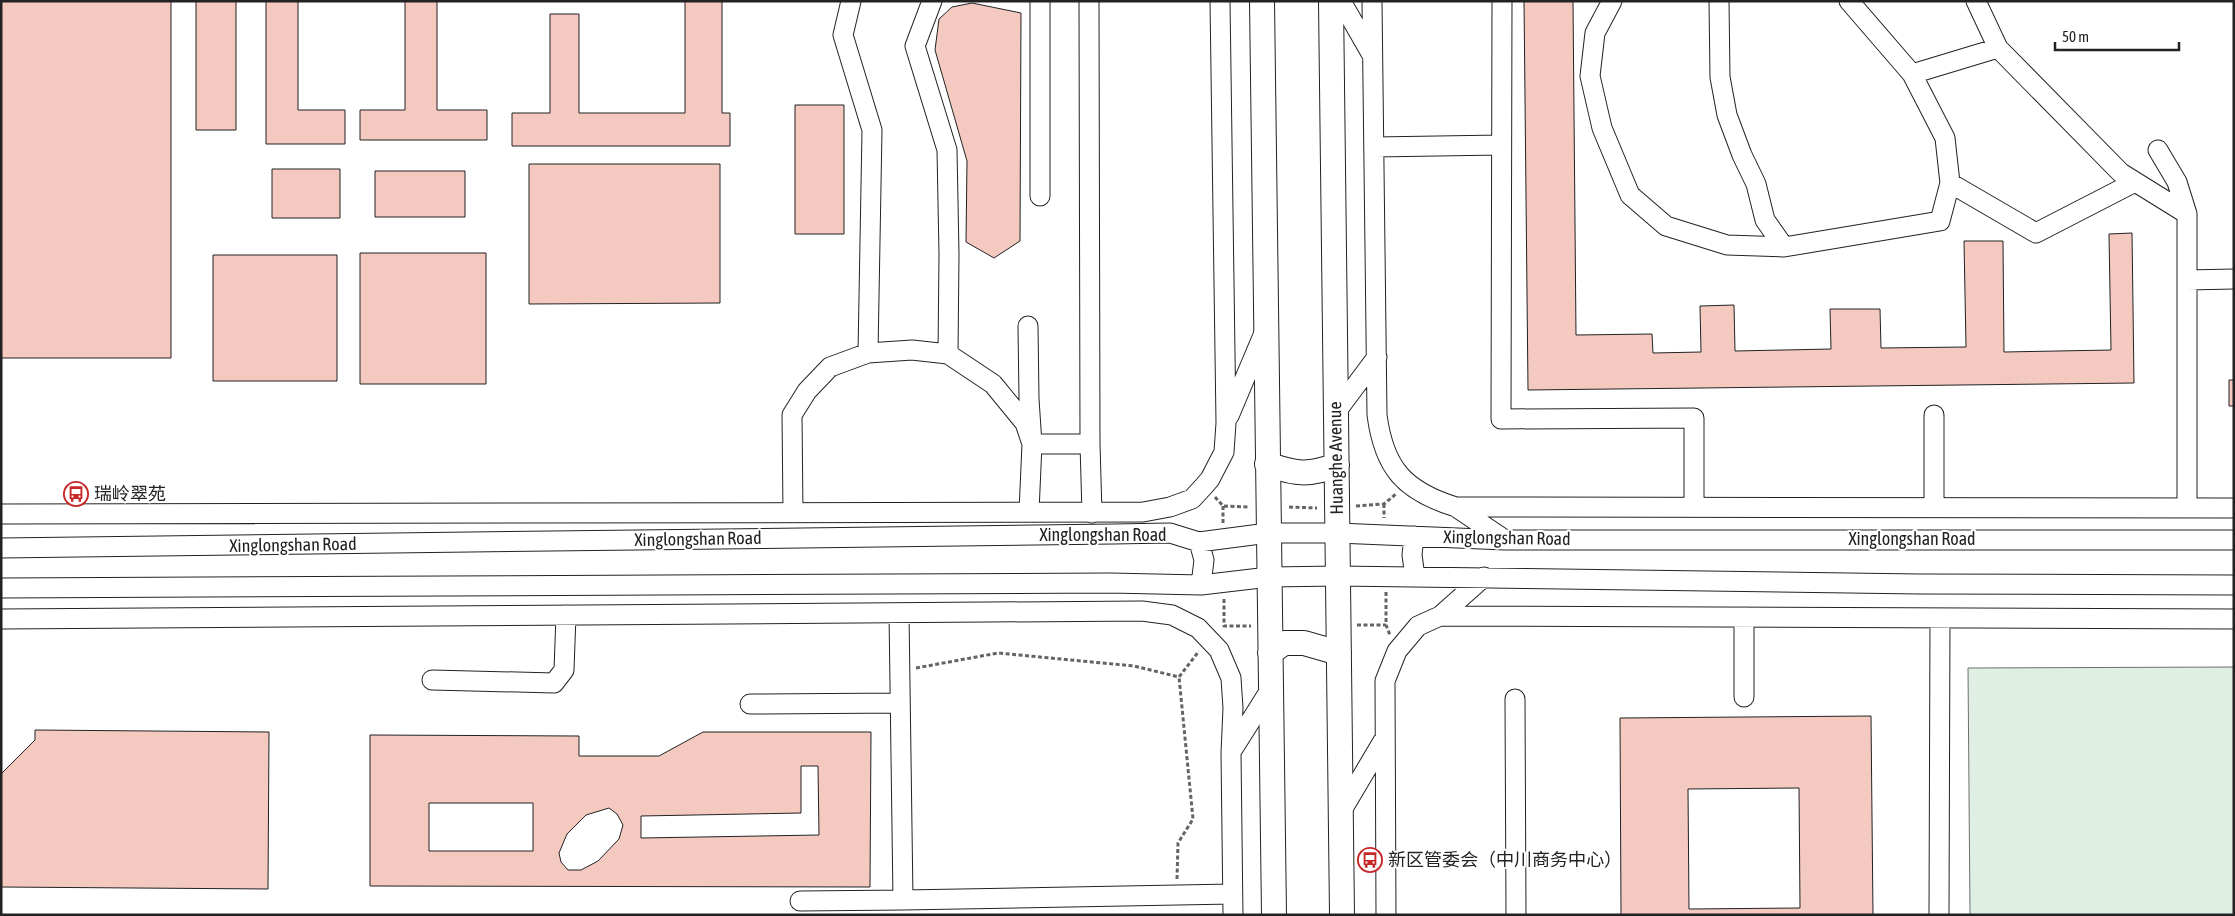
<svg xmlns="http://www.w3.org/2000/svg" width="2235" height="916" viewBox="0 0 2235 916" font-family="'Asap Condensed','Noto Sans SC',sans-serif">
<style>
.green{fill:#e0efe3;stroke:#6f6f6f}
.building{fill:#f3c9c0;stroke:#222;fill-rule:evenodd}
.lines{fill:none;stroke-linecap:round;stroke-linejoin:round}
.minor-casing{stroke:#222;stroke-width:21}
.major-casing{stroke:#222;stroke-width:26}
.path{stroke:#646464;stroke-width:3;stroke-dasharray:4 2.5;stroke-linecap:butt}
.minor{stroke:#fff;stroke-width:19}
.major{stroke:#fff;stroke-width:24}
.labels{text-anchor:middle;stroke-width:4;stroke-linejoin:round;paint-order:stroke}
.street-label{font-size:18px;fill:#222;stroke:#fff}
.poi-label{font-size:18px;fill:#222;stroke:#fff;text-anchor:start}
</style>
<rect width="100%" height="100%" fill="#fff"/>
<path class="green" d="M 2234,667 L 2234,915 L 1970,915 L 1968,668 Z"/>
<path class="building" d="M 1,1 L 171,1 L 171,358 L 1,358 Z
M 196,1 L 236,1 L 236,130 L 196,130 Z
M 266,1 L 298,1 L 298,110 L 345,110 L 345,144 L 266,144 Z
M 405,1 L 437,1 L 437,110 L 487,110 L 487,140 L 360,140 L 360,110 L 405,110 Z
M 685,1 L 722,1 L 722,113 L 730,113 L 730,146 L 512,146 L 512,113 L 550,113 L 550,14 L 579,14 L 579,113 L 685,113 Z
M 1524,1 L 1573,1 L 1576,335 L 1652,334 L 1653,353 L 1701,352 L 1700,306 L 1734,305 L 1735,351 L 1831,349 L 1830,309 L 1880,309 L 1881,348 L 1966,347 L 1964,241 L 2003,241 L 2004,352 L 2111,350 L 2109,234 L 2132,233 L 2134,383 L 1528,390 Z
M 972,3 L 1021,13 L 1020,241 L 994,258 L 966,242 L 967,161 L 935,50 L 939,19 L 952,7 Z
M 795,105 L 844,105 L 844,234 L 795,234 Z
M 529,164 L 720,164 L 720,303 L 529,304 Z
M 272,169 L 340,169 L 340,218 L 272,218 Z
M 375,171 L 465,171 L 465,217 L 375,217 Z
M 360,253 L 486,253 L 486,384 L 360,384 Z
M 213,255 L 337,255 L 337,381 L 213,381 Z
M 2229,380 L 2234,380 L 2234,406 L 2229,406 Z
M 1871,716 L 1873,915 L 1621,915 L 1620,718 ZM 1799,788 L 1800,908 L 1689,909 L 1688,789 Z
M 35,730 L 269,732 L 268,889 L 1,887 L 1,774 L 35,740 Z
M 703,732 L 871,732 L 870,887 L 370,886 L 370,735 L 579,736 L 579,756 L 659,756 ZM 801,766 L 818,766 L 819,835 L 641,838 L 641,816 L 801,813 ZM 429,803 L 533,803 L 533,851 L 429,851 ZM 609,808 L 617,814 L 623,825 L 619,839 L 598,861 L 581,870 L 568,870 L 561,862 L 559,853 L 567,834 L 586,815 Z"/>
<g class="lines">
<defs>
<path id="minor" d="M 851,1 L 843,35 L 872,130 L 868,353
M 932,1 L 915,46 L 947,150 L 949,254 L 948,354
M 1040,1 L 1040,196
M 1089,1 L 1090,444 L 1092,513
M 1341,1 L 1372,55
M 1372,1 L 1377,415 C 1384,468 1404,491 1456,507 L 2234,508
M 1502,1 L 1501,419 L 1694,418 L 1694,507
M 1612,1 L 1595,33 L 1590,76 L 1602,128 L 1630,195 L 1666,226 L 1727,245 L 1784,247 L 1940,221 L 1950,183 L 1945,138 L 1912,74 L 1849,1
M 1719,1 L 1720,77 L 1727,115 L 1742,155 L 1756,184 L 1765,220 L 1784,247
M 1976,1 L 1998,48 L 2121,173 L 2187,214 L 2187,508
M 1912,74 L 1998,48
M 1374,147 L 1501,145
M 2158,150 L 2177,182 L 2187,214
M 1950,183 L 2036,233 L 2135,182
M 2187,280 L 2234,279
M 1028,326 L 1029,399 L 1032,444 L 1029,512
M 1336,412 L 1377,357
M 1934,415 L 1934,507
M 1229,416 L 1264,333
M 1456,507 L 1505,540
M 793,512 L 792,415 L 807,391 L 830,367 L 868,353 L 912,350 L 948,354 L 993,384 L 1025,423 L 1032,444 L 1090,444
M 1,514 L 1143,512 L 1170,507 L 1192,499 L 1204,486 L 1210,479 L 1224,452 L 1226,423 L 1220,1
M 1414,536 L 1412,555 L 1415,577
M 1199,542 L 1204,560 L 1201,585
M 1,548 L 1113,534 L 1170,533 L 1199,542 L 1268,533 L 1337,533 L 1505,540 L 2234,540
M 1,588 L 1110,583 L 1201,585 L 1269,577 L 1338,576 L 1919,584 L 2234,585
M 899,613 L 903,900 L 1232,894
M 1440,616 L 2234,619
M 1744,617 L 1744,697
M 1,619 L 1142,611 L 1172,615 L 1198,628 L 1219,650 L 1231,678 L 1233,708 L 1231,753 L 1233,915
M 432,680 L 554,683 L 564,670 L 566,615
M 1515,699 L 1516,915
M 750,704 L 900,703
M 1231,752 L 1270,690
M 1341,812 L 1383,741
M 800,901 L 903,900
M 1386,915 L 1385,681 L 1397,651 L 1418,626 L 1440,616 L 1484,577
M 1939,915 L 1940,618"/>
<path id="major" d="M 1262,1 L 1274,915
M 1331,1 L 1342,915
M 1267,464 C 1295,474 1308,476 1337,465
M 1270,653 L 1284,643 L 1304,643 L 1339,653"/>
</defs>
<use href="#minor" class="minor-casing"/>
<use href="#major" class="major-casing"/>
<path class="path" d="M 1215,497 L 1223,506 L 1250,507
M 1384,504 L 1384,518
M 1223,506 L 1223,523
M 1356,506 L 1384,504 L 1396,494
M 1289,507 L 1317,508
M 1386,592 L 1386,625 L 1390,635
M 1224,599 L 1224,626 L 1251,626
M 1357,625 L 1386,625
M 916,668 L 998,653 L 1134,666 L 1179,677 L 1199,651
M 1177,879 L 1178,843 L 1193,819 L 1179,677"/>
<use href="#minor" class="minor"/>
<use href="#major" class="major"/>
</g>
<defs>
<symbol id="bus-ring" viewBox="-11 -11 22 22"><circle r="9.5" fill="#fff" stroke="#c62828" stroke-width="1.5"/><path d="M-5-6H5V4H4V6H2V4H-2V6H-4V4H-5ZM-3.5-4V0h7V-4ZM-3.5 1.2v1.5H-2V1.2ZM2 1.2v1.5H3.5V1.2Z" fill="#c62828"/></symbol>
</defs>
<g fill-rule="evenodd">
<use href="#bus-ring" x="62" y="480" width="28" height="28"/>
<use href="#bus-ring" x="1356" y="846" width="28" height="28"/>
</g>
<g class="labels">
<g class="street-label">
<text transform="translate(1336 458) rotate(-91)" y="6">Huanghe Avenue</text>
<text x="1103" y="541">Xinglongshan Road</text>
<text transform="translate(1507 538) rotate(1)" y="6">Xinglongshan Road</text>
<text transform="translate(698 539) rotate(-1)" y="6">Xinglongshan Road</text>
<text x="1912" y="545">Xinglongshan Road</text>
<text transform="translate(293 545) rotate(-1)" y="6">Xinglongshan Road</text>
</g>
<g class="poi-label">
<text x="94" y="500">瑞岭翠苑</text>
<text x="1388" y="866">新区管委会（中川商务中心）</text>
</g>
</g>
<rect width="2235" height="916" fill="none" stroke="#222222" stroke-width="5"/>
<path d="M2055 42v8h124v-8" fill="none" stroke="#222222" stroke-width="2.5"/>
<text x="2062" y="42" font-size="15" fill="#222222" stroke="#ffffff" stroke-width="4" paint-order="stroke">50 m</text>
</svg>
